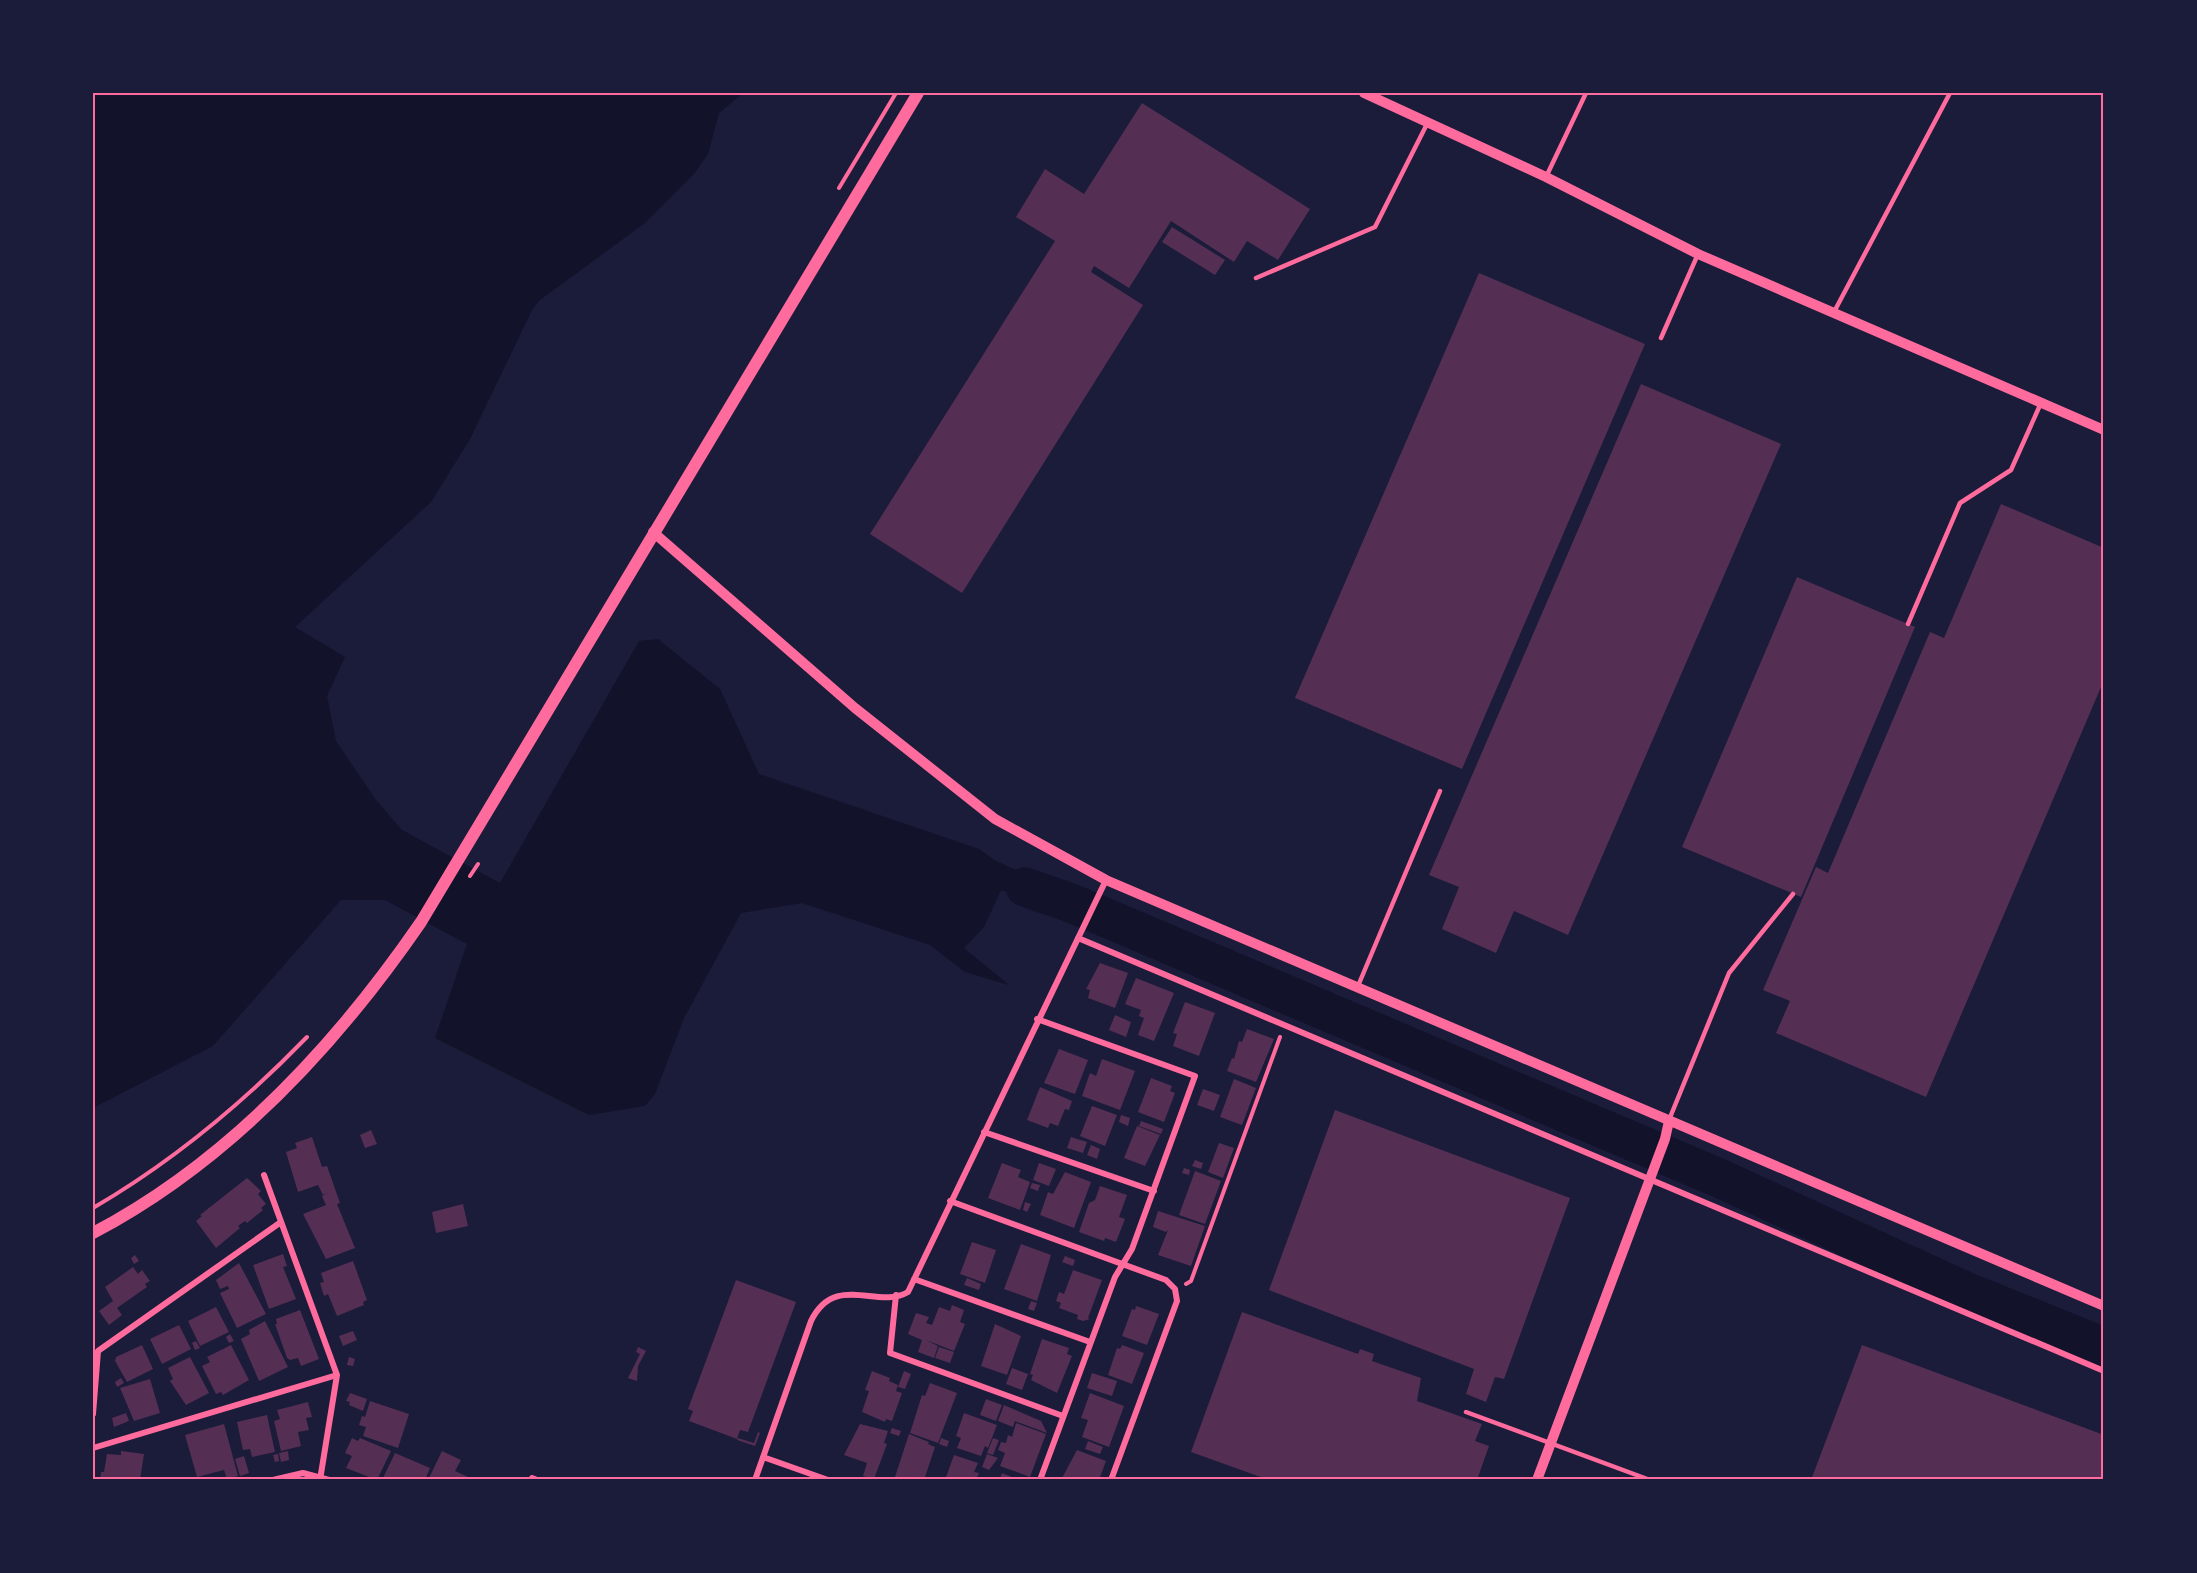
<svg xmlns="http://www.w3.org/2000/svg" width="2197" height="1573" viewBox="0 0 2197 1573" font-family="Overpass,sans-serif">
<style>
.water{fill:#12122b}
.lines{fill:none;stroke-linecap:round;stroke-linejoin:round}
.river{stroke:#12122b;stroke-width:39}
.building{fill:#542f53}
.path{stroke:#ff6b9d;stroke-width:4}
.service{stroke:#ff6b9d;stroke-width:4.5}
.minor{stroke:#ff6b9d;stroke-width:6}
.tertiary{stroke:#ff6b9d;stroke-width:10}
.secondary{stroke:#ff6b9d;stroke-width:12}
.neatline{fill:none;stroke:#ff6b9d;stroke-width:2}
</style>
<rect width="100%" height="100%" fill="#1b1b3a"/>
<path class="water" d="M 93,93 L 743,93 L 719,113 L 708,154 L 694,174 L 645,223 L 540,300 L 532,310 L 470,439 L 431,502 L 295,627 L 345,657 L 327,696 L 336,741 L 376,800 L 402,830 L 500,883 L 639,641 L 658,639 L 720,689 L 759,774 L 979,849 L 996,861 L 1078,898 L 1072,914 L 1001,890 L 984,927 L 964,948 L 1009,985 L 965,972 L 930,945 L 802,903 L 741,913 L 684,1018 L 655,1094 L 645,1106 L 589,1115 L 435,1038 L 467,944 L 385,900 L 341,900 L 213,1046 L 93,1108 Z"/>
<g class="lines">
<path class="river" d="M 1025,887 L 1071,903 L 1719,1178 L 1963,1290 L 2104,1347"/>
</g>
<path class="building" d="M 1142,103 L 1310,209 L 1278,260 L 1247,241 L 1234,262 L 1171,221 L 1129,288 L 1094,266 L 1091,272 L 1143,305 L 962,593 L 870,534 L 1055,241 L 1016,217 L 1045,169 L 1084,194 Z
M 1172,227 L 1225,260 L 1215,275 L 1162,242 Z
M 1479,273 L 1645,344 L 1462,769 L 1295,698 Z
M 1641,384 L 1781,444 L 1568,935 L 1514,911 L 1496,953 L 1442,929 L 1459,887 L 1429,875 Z
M 2001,504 L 2104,548 L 2104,680 L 1926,1097 L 1776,1033 L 1790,1001 L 1763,990 L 1816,867 L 1828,873 L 1930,632 L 1944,638 Z
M 1797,577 L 1915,627 L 1801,897 L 1682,847 Z
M 1100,963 L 1128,973 L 1115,1008 L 1088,998 L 1090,990 L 1086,989 Z
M 1136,978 L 1174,993 L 1154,1041 L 1138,1035 L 1144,1018 L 1139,1016 L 1141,1010 L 1125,1004 Z
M 1185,1002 L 1215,1013 L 1199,1056 L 1173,1046 L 1177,1034 L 1173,1033 Z
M 1115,1015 L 1131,1022 L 1126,1037 L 1109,1030 Z
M 1247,1029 L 1274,1039 L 1256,1082 L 1227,1071 L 1232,1058 L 1234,1059 L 1239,1041 L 1242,1042 Z
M 1059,1049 L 1088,1060 L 1075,1094 L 1044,1083 Z
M 1102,1059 L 1135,1071 L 1120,1110 L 1082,1096 L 1090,1073 L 1096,1076 Z
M 1151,1078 L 1172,1086 L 1170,1091 L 1175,1093 L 1164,1122 L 1138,1112 Z
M 1234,1079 L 1256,1088 L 1242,1125 L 1220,1117 Z
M 1040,1087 L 1072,1101 L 1069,1110 L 1065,1109 L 1058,1126 L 1050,1123 L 1048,1128 L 1027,1120 Z
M 1203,1089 L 1220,1095 L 1214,1111 L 1197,1105 Z
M 1092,1106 L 1117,1115 L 1105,1146 L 1080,1136 Z
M 1335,1110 L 1570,1198 L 1504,1379 L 1495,1377 L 1486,1402 L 1466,1394 L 1474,1369 L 1269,1290 Z
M 1121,1115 L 1130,1118 L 1128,1126 L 1119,1122 Z
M 1141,1121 L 1163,1129 L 1161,1134 L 1139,1126 Z
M 1137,1126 L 1160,1135 L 1145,1166 L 1124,1158 Z
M 371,1130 L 377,1144 L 365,1148 L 360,1135 Z
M 312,1137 L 322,1167 L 327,1166 L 340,1203 L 337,1204 L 355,1248 L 326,1259 L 303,1214 L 326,1205 L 322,1196 L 330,1192 L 323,1195 L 318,1185 L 298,1192 L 286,1152 L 297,1148 L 295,1143 Z
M 1071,1137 L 1087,1142 L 1083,1153 L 1067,1148 Z
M 1219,1143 L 1234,1148 L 1223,1178 L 1208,1172 Z
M 1091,1145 L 1100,1149 L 1097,1159 L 1087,1155 Z
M 1195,1160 L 1203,1163 L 1201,1169 L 1192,1166 Z
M 1002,1163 L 1021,1170 L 1018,1177 L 1030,1182 L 1020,1210 L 988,1198 Z
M 1039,1163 L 1056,1169 L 1049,1186 L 1033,1180 Z
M 1184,1168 L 1190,1170 L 1189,1175 L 1182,1173 Z
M 1195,1171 L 1221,1181 L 1205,1224 L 1179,1215 Z
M 1065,1172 L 1091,1182 L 1074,1228 L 1040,1215 L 1048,1192 L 1053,1194 Z
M 247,1178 L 261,1191 L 258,1194 L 266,1204 L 261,1208 L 263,1210 L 247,1223 L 245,1221 L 238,1226 L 240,1228 L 216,1248 L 196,1221 L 202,1216 L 200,1215 Z
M 1032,1183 L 1040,1185 L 1038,1191 L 1030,1188 Z
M 1100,1186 L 1127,1195 L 1119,1217 L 1125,1219 L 1116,1242 L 1105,1238 L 1104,1241 L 1079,1232 L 1089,1203 L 1095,1200 Z
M 1025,1202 L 1031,1204 L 1027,1212 L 1023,1210 Z
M 463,1204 L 468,1226 L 436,1233 L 432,1212 Z
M 1158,1211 L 1205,1226 L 1191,1266 L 1158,1255 L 1168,1230 L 1166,1232 L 1153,1227 Z
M 972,1242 L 996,1250 L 985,1283 L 960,1274 Z
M 1021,1244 L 1051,1255 L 1037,1301 L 1004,1289 Z
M 283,1254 L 287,1266 L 283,1267 L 296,1299 L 269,1309 L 253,1265 Z
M 135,1255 L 139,1261 L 134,1264 L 131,1258 Z
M 1065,1256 L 1075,1260 L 1073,1266 L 1062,1262 Z
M 353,1261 L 367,1300 L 363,1302 L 364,1305 L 337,1316 L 328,1294 L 324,1296 L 320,1283 L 324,1282 L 321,1273 Z
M 239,1263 L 266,1314 L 237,1328 L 220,1293 L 229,1289 L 228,1286 L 220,1289 L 216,1280 Z
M 133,1267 L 138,1274 L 142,1270 L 150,1281 L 145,1284 L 147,1287 L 117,1308 L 122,1315 L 109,1325 L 99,1311 L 113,1301 L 105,1287 Z
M 1073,1270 L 1102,1280 L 1088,1318 L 1090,1319 L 1083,1321 L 1077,1319 L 1078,1315 L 1059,1308 L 1061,1303 L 1056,1301 L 1059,1292 L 1064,1294 Z
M 967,1278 L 981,1284 L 979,1290 L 964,1285 Z
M 736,1280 L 796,1302 L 748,1432 L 740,1430 L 737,1439 L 689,1421 L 693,1411 L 688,1409 Z
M 1031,1301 L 1037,1303 L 1034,1311 L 1028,1309 Z
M 952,1305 L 964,1310 L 960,1322 L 965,1324 L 954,1351 L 926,1340 L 938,1346 L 934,1358 L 918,1352 L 922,1340 L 908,1334 L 916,1313 L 929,1317 L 926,1323 L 932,1325 L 939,1307 L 950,1311 Z
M 1136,1306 L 1159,1314 L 1147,1345 L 1122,1336 L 1132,1309 L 1135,1310 Z
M 216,1307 L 229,1332 L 200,1346 L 188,1321 Z
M 300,1310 L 319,1359 L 301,1366 L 298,1358 L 290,1360 L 287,1358 L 275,1324 L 277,1324 L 276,1319 Z
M 1242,1312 L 1358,1354 L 1360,1349 L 1374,1354 L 1372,1361 L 1421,1378 L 1417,1401 L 1482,1424 L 1475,1441 L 1489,1446 L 1477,1480 L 1269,1480 L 1191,1452 Z
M 265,1321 L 288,1367 L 259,1381 L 241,1339 L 250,1334 L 249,1330 Z
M 995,1324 L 1021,1336 L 1007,1375 L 981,1366 Z
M 179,1325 L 191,1349 L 162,1364 L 150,1339 Z
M 353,1331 L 357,1340 L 343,1346 L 339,1336 Z
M 230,1334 L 234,1341 L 229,1343 L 226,1337 Z
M 1042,1339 L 1069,1348 L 1067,1354 L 1072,1356 L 1057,1393 L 1031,1380 L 1033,1375 L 1030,1374 Z
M 196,1341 L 200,1348 L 195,1350 L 192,1343 Z
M 142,1345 L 153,1369 L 127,1382 L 115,1361 L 116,1357 Z
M 231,1345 L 249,1380 L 223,1395 L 221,1392 L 216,1394 L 202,1366 L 210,1362 L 207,1357 Z
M 1122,1345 L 1144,1353 L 1132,1384 L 1108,1375 L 1117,1348 L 1120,1349 Z
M 1862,1345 L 2104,1435 L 2104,1480 L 1811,1480 Z
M 638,1347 L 646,1351 L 638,1366 L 637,1381 L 628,1378 L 640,1354 L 636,1352 Z
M 939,1347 L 954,1352 L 950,1363 L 935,1358 Z
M 190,1357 L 209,1393 L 186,1405 L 170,1381 L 173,1379 L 168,1368 Z
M 349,1357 L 355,1359 L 353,1366 L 347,1365 Z
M 1012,1368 L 1028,1374 L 1022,1390 L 1006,1384 Z
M 872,1371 L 890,1378 L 889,1381 L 898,1385 L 896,1391 L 902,1393 L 892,1421 L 886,1419 L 885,1422 L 862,1412 L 869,1391 L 865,1390 Z
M 904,1371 L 911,1374 L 905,1389 L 898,1387 Z
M 1092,1373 L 1117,1381 L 1112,1396 L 1087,1388 Z
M 121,1378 L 124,1383 L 117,1387 L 115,1382 Z
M 150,1379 L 160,1413 L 134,1421 L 120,1388 Z
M 930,1383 L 957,1393 L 938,1443 L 910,1433 L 922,1395 L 925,1396 Z
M 350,1393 L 367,1399 L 363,1411 L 349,1405 L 350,1402 L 346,1401 Z
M 1090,1393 L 1124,1406 L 1109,1447 L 1082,1437 L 1088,1420 L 1081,1418 Z
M 986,1399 L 1002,1405 L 996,1421 L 980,1415 Z
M 370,1401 L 409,1414 L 398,1448 L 363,1436 L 366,1427 L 359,1425 L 362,1416 L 365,1417 Z
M 308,1402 L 312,1417 L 306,1418 L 309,1430 L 298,1432 L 301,1446 L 281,1451 L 274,1421 L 280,1419 L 277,1410 Z
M 1004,1405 L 1041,1421 L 1047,1433 L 1015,1421 L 1013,1427 L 998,1421 Z
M 126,1413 L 129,1421 L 114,1427 L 112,1418 Z
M 964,1413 L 997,1425 L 988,1448 L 985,1446 L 981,1456 L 957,1448 L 961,1438 L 956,1436 Z
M 267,1415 L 275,1452 L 252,1457 L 250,1449 L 243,1450 L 237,1422 Z
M 1016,1423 L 1046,1434 L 1030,1477 L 1000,1466 L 1005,1453 L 998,1450 L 1001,1442 L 1006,1443 L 1008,1435 L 1012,1437 Z
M 224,1424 L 238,1476 L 227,1479 L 224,1470 L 197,1477 L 185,1435 Z
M 860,1424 L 888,1431 L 884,1443 L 887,1444 L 874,1479 L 863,1476 L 867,1463 L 844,1455 Z
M 892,1428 L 901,1431 L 899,1436 L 890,1433 Z
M 758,1432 L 760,1433 L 755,1446 L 737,1440 L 738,1438 L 754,1443 Z
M 909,1434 L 929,1442 L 928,1444 L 935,1447 L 924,1480 L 914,1476 L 922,1480 L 894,1480 Z
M 352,1438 L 358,1441 L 360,1438 L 391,1451 L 377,1480 L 346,1468 L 352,1456 L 345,1453 Z
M 941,1438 L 949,1441 L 947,1447 L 939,1444 Z
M 993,1438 L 999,1440 L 993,1455 L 987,1453 Z
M 1088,1441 L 1103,1447 L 1100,1454 L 1085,1449 Z
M 1077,1450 L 1106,1461 L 1099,1480 L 1061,1480 Z
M 121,1451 L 144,1454 L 140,1480 L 100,1480 L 101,1472 L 104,1472 L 107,1454 L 121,1455 Z
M 288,1451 L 289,1460 L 281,1462 L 279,1453 Z
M 442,1451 L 461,1460 L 455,1471 L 475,1480 L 428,1480 Z
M 395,1453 L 430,1468 L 425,1480 L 382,1480 Z
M 278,1454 L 279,1461 L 275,1462 L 273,1455 Z
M 987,1454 L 998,1458 L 989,1470 L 982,1467 Z
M 954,1455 L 978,1463 L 974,1472 L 979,1473 L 976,1480 L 945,1480 Z
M 244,1456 L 249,1473 L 240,1476 L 235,1459 Z
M 1002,1473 L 1019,1480 L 999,1480 Z"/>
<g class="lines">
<path class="path" d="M 839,188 L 896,93
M 470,876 L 478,864
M 93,1208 C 172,1162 243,1103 307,1037
M 1186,1284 L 1191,1281 L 1280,1037"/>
<path class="service" d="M 1546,177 L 1586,93
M 1256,278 L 1375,227 L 1428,122
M 1834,312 L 1950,93
M 1661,338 L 1698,254
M 1908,624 L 1960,503 L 2011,470 L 2041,403
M 1358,986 L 1440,791
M 1669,1120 L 1729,973 L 1793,894
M 1466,1412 L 1650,1480"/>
<path class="minor" d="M 1078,938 L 2104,1371
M 1037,1019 L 1195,1076 L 1132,1249 L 1115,1277 L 1040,1480
M 984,1132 L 1154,1191
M 264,1175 L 337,1375 L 320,1480
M 950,1201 L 1166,1280 L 1175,1289 L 1177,1301 L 1111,1480
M 914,1279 L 1090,1342
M 896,1295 L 890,1353 L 1063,1416
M 93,1414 L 98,1351 L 281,1222
M 93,1448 L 337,1375
M 763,1457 L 828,1480
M 532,1478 L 537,1480
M 273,1480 L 303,1473 L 329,1480
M 755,1480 L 811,1321 C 835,1272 878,1310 908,1292 L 1106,880"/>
<path class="tertiary" d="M 1364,93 L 1546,177 L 1698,254 L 2104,430
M 653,532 L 855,708 L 995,819 L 1106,880 L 2104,1306
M 1537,1480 L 1665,1139 L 1669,1121"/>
<path class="secondary" d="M 93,1233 C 228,1162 335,1047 421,922 L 918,93"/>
</g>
<rect width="2197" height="1573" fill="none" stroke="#1b1b3a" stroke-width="189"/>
<rect x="94" y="94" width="2008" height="1384" class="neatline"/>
</svg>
